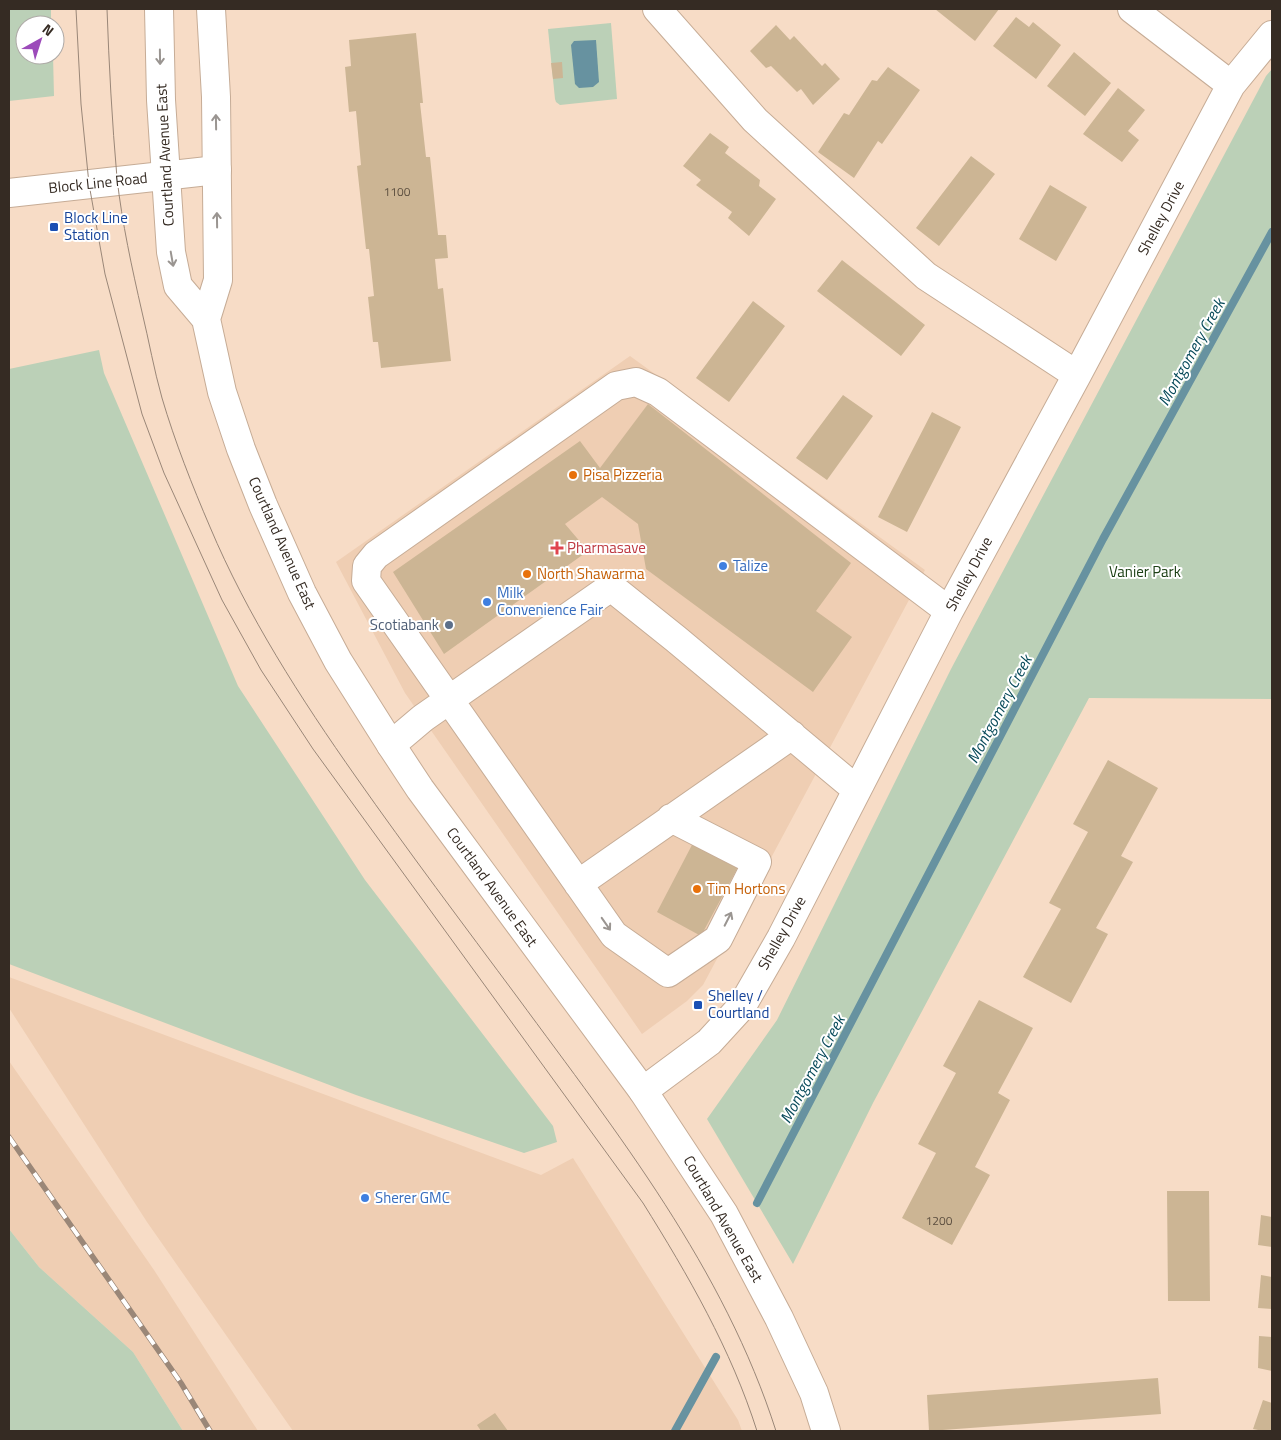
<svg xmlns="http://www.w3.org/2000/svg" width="1281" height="1440" viewBox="0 0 1281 1440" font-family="'Titillium Web',sans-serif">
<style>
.built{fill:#efceb3}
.green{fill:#bbd0b7}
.water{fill:#6792a0}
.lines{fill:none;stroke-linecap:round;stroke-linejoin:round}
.stream{stroke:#6792a0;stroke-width:8}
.building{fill:#ccb594}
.minor-casing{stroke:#c6ac96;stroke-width:30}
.major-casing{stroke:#c6ac96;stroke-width:30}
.minor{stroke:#fff;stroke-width:28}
.major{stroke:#fff;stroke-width:28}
.tram{stroke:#9a8778;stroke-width:1}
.rail-casing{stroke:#9a8778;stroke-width:5.5}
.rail{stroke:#fff;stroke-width:4;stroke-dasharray:11;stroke-linecap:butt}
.oneway{stroke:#9a9591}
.transit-dot{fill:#1a4fb4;stroke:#fff;stroke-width:2}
.food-dot{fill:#e8710a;stroke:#fff;stroke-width:2}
.health-dot{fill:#e0444e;stroke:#fff;stroke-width:2}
.shop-dot{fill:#3f7fe0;stroke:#fff;stroke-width:2}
.service-dot{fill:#5c6f8a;stroke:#fff;stroke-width:2}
.labels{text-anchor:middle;stroke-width:4;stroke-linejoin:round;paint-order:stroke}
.number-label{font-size:12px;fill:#5b4e3f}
.street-label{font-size:15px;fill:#352b23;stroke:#fff}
.transit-label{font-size:15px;fill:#164399;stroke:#fff;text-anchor:start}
.food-label{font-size:15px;fill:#c56008;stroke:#fff;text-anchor:start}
.health-label{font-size:15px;fill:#be3a42;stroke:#fff;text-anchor:start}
.shop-label{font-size:15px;fill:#366cbe;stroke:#fff;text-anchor:start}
.park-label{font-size:15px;fill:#1c4015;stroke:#fff}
.service-label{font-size:15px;fill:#4e5e75;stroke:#fff;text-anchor:end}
.water-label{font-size:16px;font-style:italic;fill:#064959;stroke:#fff}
</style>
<rect width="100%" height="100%" fill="#f7dcc6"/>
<path class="built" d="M 630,356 L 925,570 L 703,985 L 687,1001 L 642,1034 L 405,693 L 336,562 Z
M 9,977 L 541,1175 L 573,1158 L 738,1420 L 742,1431 L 293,1431 L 147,1222 L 9,1008 Z
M 9,1061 L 154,1270 L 258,1431 L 183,1431 L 133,1352 L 39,1267 L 9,1229 Z"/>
<path class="green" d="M 9,9 L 51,9 L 51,25 L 25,25 L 25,55 L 53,55 L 54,96 L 9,101 Z
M 611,23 L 617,99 L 560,105 L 556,102 L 555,99 L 548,29 Z
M 1272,69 L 1272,699 L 1089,698 L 873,1103 L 793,1264 L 707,1119 L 777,1020 L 951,669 L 1266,76 Z
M 99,350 L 104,373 L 238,686 L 365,880 L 553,1126 L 557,1142 L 524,1153 L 356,1095 L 9,964 L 9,369 Z
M 9,1229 L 39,1267 L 133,1352 L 183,1431 L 9,1431 Z"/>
<path class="water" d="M 596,40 L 599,82 L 593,87 L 579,88 L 575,84 L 571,45 L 574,41 Z"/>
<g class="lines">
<path class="stream" d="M 757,1203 L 1103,539 L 1272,232
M 675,1431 L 716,1357"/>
</g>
<path class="building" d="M 935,9 L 999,9 L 975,41 Z
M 1016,17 L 1029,27 L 1033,22 L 1061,45 L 1036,79 L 993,46 Z
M 776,25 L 790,40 L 794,36 L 822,66 L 825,63 L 840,79 L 813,105 L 801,89 L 797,92 L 771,66 L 766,68 L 750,51 Z
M 416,33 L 423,103 L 420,103 L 426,157 L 430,157 L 438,235 L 446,235 L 448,258 L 435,259 L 438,289 L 443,288 L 451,361 L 381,368 L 378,342 L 373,342 L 368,297 L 374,296 L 369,249 L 366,249 L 357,166 L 361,165 L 356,111 L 349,112 L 345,67 L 351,66 L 349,40 Z
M 1074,52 L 1111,83 L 1085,116 L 1047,86 Z
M 562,62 L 563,78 L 553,79 L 551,63 Z
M 888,67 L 920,90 L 882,144 L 878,141 L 854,178 L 818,152 L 844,113 L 849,115 L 872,80 L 877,81 Z
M 1118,88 L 1145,110 L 1128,131 L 1139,140 L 1122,162 L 1083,134 Z
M 710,133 L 729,147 L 725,153 L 760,180 L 759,186 L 776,199 L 749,236 L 728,218 L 732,212 L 696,185 L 701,180 L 683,166 Z
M 971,156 L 995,174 L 939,246 L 916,228 Z
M 1050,185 L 1087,207 L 1056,261 L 1019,239 Z
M 842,260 L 925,325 L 901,356 L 817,291 Z
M 753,301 L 785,326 L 729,402 L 696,378 Z
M 843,395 L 873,416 L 827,480 L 796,458 Z
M 648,404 L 851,563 L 816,611 L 852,637 L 813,692 L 646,569 L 638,524 L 602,497 L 565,524 L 588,551 L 444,654 L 393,572 L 580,441 L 600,468 Z
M 932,412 L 961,427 L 907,532 L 878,517 Z
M 1108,760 L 1158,788 L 1121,856 L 1133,862 L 1096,928 L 1108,934 L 1071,1003 L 1023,977 L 1061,909 L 1049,903 L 1088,832 L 1073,824 Z
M 693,843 L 738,867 L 701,936 L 657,912 Z
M 979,1000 L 1033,1028 L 998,1093 L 1010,1100 L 975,1167 L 990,1175 L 952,1245 L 902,1218 L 936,1153 L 918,1144 L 956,1073 L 943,1066 Z
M 1167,1191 L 1209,1191 L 1210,1301 L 1168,1301 Z
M 1261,1215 L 1272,1217 L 1272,1247 L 1258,1245 Z
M 1261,1275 L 1272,1277 L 1272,1309 L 1258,1308 Z
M 1259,1336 L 1272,1337 L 1272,1371 L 1258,1368 Z
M 1158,1378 L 1161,1414 L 929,1431 L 927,1395 Z
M 1263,1400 L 1272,1403 L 1272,1431 L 1263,1431 L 1253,1429 Z
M 495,1413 L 508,1431 L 481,1431 L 477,1425 Z"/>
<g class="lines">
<defs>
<path id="minor" d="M 657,9 L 755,120 L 926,276 L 1077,375
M 1132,9 L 1231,85
M 9,193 L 217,170
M 391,745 L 423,718 L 611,587 L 676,639 L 857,790
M 671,818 L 757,862 L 718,939 L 668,973 L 614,935 L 366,581 L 367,566 L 376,555 L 616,386 L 636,382 L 658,392 L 949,611
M 578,884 L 792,735
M 643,1091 L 709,1042 L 742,1006 L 781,938 L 949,611 L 1077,375 L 1231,85 L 1272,35"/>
<path id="major" d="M 159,9 L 161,100 L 171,252 L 178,286 L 206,319
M 211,9 L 216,97 L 218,280 L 206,319 L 222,392 L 241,449 L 263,505 L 302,593 L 338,661 L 391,745 L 420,789 L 643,1091 L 724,1214 L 779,1318 L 814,1393 L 826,1431"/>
</defs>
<use href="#minor" class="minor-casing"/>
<use href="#major" class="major-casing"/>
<use href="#minor" class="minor"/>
<use href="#major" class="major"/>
<path class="tram" d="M 76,9 L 81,104 L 89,184 L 105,274 L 142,414 L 164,473 L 222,600 L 261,670 L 313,749 L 643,1203 C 688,1275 731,1349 757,1431
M 107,9 C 109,65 112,121 117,178 C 122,223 132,268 142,312 C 149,341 154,370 162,398 C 175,442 192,485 210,527 C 247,615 301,699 356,777 C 408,851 463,924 518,998 C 618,1134 724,1268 776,1431"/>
<defs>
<path id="rail" d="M 9,1137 L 181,1383 L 210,1431"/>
</defs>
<use href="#rail" class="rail-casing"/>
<use href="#rail" class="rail"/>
</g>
<defs><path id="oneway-shaft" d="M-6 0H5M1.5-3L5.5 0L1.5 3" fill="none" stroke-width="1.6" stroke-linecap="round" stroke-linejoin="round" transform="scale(1.25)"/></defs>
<g class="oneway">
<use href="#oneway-shaft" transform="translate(160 57) rotate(89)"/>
<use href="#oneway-shaft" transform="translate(216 122) rotate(-91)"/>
<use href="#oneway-shaft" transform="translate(217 220) rotate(-91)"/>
<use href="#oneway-shaft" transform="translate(172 259) rotate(80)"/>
<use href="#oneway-shaft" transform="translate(728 919) rotate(-63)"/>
<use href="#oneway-shaft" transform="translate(606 924) rotate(55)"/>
</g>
<g class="transit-dot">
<rect x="49" y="222" width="10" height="10" rx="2.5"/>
<rect x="693" y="1000" width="10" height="10" rx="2.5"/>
</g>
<g class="food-dot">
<circle cx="573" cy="475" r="5"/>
<circle cx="527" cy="574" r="5"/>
<circle cx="697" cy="889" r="5"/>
</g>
<path class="health-dot" d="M554.5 540.5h5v5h5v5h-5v5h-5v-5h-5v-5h5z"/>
<g class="shop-dot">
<circle cx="723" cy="566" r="5"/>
<circle cx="487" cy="602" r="5"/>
<circle cx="365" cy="1198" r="5"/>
</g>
<circle class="service-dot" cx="449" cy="625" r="5"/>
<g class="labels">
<g class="number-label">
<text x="397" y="196">1100</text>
<text x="939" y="1225">1200</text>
</g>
<g class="street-label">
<text transform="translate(165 155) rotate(-93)" y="5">Courtland Avenue East</text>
<text transform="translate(98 183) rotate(-6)" y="5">Block Line Road</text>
<text transform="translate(1161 218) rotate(-62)" y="5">Shelley Drive</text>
<text transform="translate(282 543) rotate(66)" y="5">Courtland Avenue East</text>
<text transform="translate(969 574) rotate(-62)" y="5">Shelley Drive</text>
<text transform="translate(492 887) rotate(54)" y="5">Courtland Avenue East</text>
<text transform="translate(782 933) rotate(-61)" y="5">Shelley Drive</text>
<text transform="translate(723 1219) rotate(60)" y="5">Courtland Avenue East</text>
</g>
<g class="transit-label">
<text x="64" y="223">Block Line<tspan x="64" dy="17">Station</tspan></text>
<text x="708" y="1001">Shelley /<tspan x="708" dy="17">Courtland</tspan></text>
</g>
<g class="food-label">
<text x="583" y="480">Pisa Pizzeria</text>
<text x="537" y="579">North Shawarma</text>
<text x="707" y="894">Tim Hortons</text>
</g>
<g class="health-label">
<text x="567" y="553">Pharmasave</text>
</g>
<g class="shop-label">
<text x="733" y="571">Talize</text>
<text x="497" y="598">Milk<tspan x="497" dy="17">Convenience Fair</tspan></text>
<text x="375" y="1203">Sherer GMC</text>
</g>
<g class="park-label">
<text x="1145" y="577">Vanier Park</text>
</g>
<g class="service-label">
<text x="439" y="630">Scotiabank</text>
</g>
<g class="water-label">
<text transform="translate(1191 352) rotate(-61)" y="6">Montgomery Creek</text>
<text transform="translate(999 709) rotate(-62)" y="6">Montgomery Creek</text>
<text transform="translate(812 1069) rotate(-62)" y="6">Montgomery Creek</text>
</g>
</g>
<rect width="1281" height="1440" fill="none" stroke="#352b23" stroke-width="20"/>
<g transform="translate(40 40) rotate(39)"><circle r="24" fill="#ffffff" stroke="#aeaaa7"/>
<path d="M0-4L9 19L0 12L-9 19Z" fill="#9c4bba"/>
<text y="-8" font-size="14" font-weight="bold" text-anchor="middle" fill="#352b23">N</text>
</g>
</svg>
